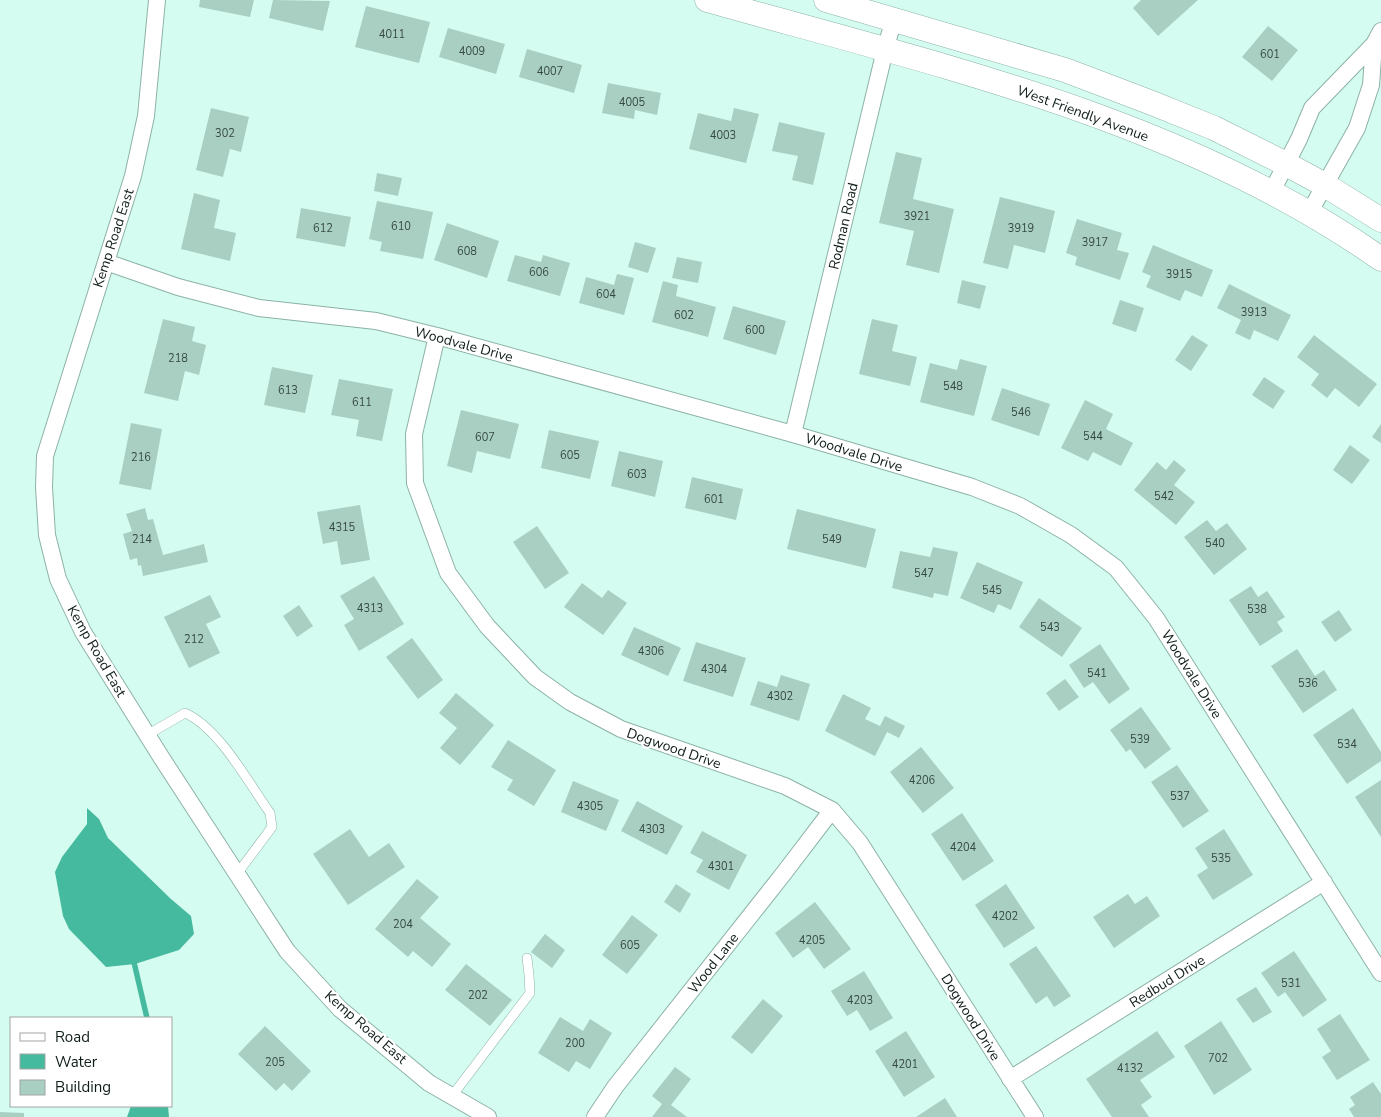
<svg xmlns="http://www.w3.org/2000/svg" width="1381" height="1117" viewBox="0 0 1381 1117" font-family="'Nunito Sans',sans-serif">
<style>
.water{fill:#46ba9e}
.lines{fill:none;stroke-linecap:round;stroke-linejoin:round}
.stream{stroke:#46ba9e;stroke-width:5.5}
.building{fill:#a9cfc3}
.service-casing{stroke:#8db2a7;stroke-width:10}
.minor-casing{stroke:#8db2a7;stroke-width:18}
.secondary-casing{stroke:#8db2a7;stroke-width:25}
.service{stroke:#fff;stroke-width:9}
.minor{stroke:#fff;stroke-width:16}
.secondary{stroke:#fff;stroke-width:24}
.labels{text-anchor:middle;stroke-width:4.5;stroke-linejoin:round;paint-order:stroke}
.number-label{font-size:11px;fill:#364a44}
.street-label{font-size:14px;fill:#0f1d19;stroke:#fff}
</style>
<rect width="100%" height="100%" fill="#d5fcf0"/>
<path class="water" d="M 87,808 L 99,819 L 108,838 L 171,899 L 191,916 L 194,934 L 179,950 L 135,964 L 106,967 L 69,929 L 63,916 L 55,872 L 62,857 L 87,824 Z
M 131,1106 L 168,1106 L 169,1117 L 127,1117 Z"/>
<g class="lines">
<path class="stream" d="M 133,958 L 147,1018"/>
</g>
<path class="building" d="M 200,0 L 254,0 L 250,17 L 199,7 Z
M 273,0 L 330,1 L 323,31 L 269,18 Z
M 1141,0 L 1198,0 L 1158,36 L 1133,8 Z
M 366,6 L 430,22 L 419,63 L 355,47 Z
M 1268,26 L 1298,50 L 1272,81 L 1242,57 Z
M 448,28 L 505,44 L 496,74 L 439,57 Z
M 527,49 L 582,65 L 574,93 L 519,77 Z
M 608,83 L 661,93 L 657,115 L 635,110 L 634,119 L 602,113 Z
M 211,108 L 249,117 L 241,152 L 230,149 L 223,177 L 196,170 Z
M 734,108 L 759,114 L 746,163 L 689,149 L 698,113 L 731,121 Z
M 779,122 L 825,133 L 813,185 L 792,180 L 798,156 L 772,151 Z
M 896,152 L 922,158 L 913,199 L 954,209 L 939,273 L 906,265 L 914,231 L 879,223 Z
M 377,173 L 402,178 L 398,196 L 374,191 Z
M 194,193 L 220,200 L 214,228 L 236,233 L 230,261 L 181,249 Z
M 1000,197 L 1055,211 L 1045,253 L 1014,245 L 1008,269 L 983,263 Z
M 377,201 L 433,212 L 423,259 L 380,251 L 382,242 L 369,239 Z
M 301,208 L 351,217 L 345,247 L 296,238 Z
M 1077,219 L 1122,233 L 1117,250 L 1129,253 L 1120,280 L 1075,265 L 1077,257 L 1066,253 Z
M 447,223 L 499,241 L 487,278 L 434,260 Z
M 635,242 L 656,248 L 648,273 L 628,267 Z
M 1153,245 L 1213,270 L 1202,297 L 1185,290 L 1180,301 L 1146,287 L 1151,276 L 1142,272 Z
M 515,255 L 541,262 L 543,255 L 570,263 L 560,296 L 507,281 Z
M 677,257 L 702,262 L 698,283 L 672,278 Z
M 617,274 L 634,278 L 624,315 L 579,303 L 586,277 L 614,285 Z
M 962,280 L 986,286 L 980,309 L 957,303 Z
M 663,281 L 678,285 L 676,296 L 716,307 L 708,337 L 652,322 Z
M 1229,284 L 1291,315 L 1278,341 L 1254,330 L 1250,340 L 1235,333 L 1241,320 L 1217,308 Z
M 1120,300 L 1144,308 L 1136,332 L 1112,324 Z
M 733,306 L 786,321 L 776,355 L 723,339 Z
M 163,319 L 195,327 L 192,341 L 206,345 L 199,375 L 185,371 L 178,401 L 144,393 Z
M 872,319 L 898,325 L 892,351 L 917,357 L 910,386 L 859,374 Z
M 1192,335 L 1208,345 L 1191,371 L 1175,360 Z
M 1314,335 L 1377,384 L 1359,407 L 1335,388 L 1327,398 L 1311,385 L 1319,374 L 1297,357 Z
M 960,359 L 987,366 L 974,416 L 920,402 L 930,363 L 957,370 Z
M 272,367 L 313,375 L 305,413 L 264,405 Z
M 1264,377 L 1285,391 L 1273,409 L 1252,395 Z
M 339,379 L 393,389 L 382,441 L 356,436 L 359,420 L 331,415 Z
M 1002,388 L 1050,404 L 1039,436 L 991,420 Z
M 1085,400 L 1113,414 L 1106,429 L 1133,443 L 1121,466 L 1093,452 L 1088,461 L 1061,448 Z
M 461,410 L 519,424 L 510,459 L 477,451 L 472,473 L 447,466 Z
M 131,423 L 162,429 L 151,490 L 119,484 Z
M 1381,424 L 1381,443 L 1372,437 Z
M 549,430 L 599,441 L 590,479 L 541,468 Z
M 1350,445 L 1370,460 L 1352,484 L 1333,470 Z
M 619,451 L 663,461 L 655,497 L 611,486 Z
M 1174,460 L 1186,470 L 1174,485 L 1195,502 L 1176,525 L 1134,490 L 1157,462 L 1166,470 Z
M 692,477 L 743,489 L 736,520 L 685,508 Z
M 360,505 L 370,560 L 341,565 L 337,541 L 323,544 L 317,512 Z
M 145,508 L 148,520 L 153,519 L 163,555 L 204,544 L 208,562 L 143,576 L 141,565 L 138,566 L 137,558 L 130,560 L 123,534 L 132,531 L 126,514 Z
M 797,509 L 876,529 L 866,568 L 787,549 Z
M 1207,520 L 1216,531 L 1227,523 L 1247,549 L 1214,575 L 1184,537 Z
M 537,526 L 569,573 L 545,589 L 513,542 Z
M 933,547 L 958,552 L 948,596 L 934,593 L 933,598 L 892,588 L 900,551 L 930,557 Z
M 977,562 L 1023,582 L 1011,610 L 998,604 L 994,613 L 960,598 Z
M 374,576 L 404,624 L 359,651 L 344,625 L 354,619 L 340,596 Z
M 582,583 L 602,598 L 608,590 L 627,603 L 603,635 L 564,607 Z
M 1251,586 L 1258,597 L 1267,591 L 1285,617 L 1277,622 L 1283,631 L 1260,646 L 1229,600 Z
M 210,595 L 221,617 L 206,624 L 220,653 L 189,668 L 164,617 Z
M 1039,598 L 1082,628 L 1062,657 L 1019,627 Z
M 299,605 L 313,626 L 297,637 L 283,616 Z
M 1339,610 L 1352,630 L 1335,642 L 1321,622 Z
M 634,627 L 681,648 L 668,676 L 621,655 Z
M 412,638 L 443,680 L 418,699 L 386,657 Z
M 696,642 L 746,658 L 733,697 L 683,681 Z
M 1100,644 L 1130,689 L 1109,704 L 1093,682 L 1084,688 L 1069,665 Z
M 1297,649 L 1315,676 L 1324,670 L 1337,690 L 1303,713 L 1271,666 Z
M 781,675 L 810,684 L 799,721 L 750,705 L 758,681 L 777,687 Z
M 1065,679 L 1079,697 L 1059,711 L 1046,693 Z
M 456,693 L 494,725 L 460,765 L 440,748 L 457,728 L 439,713 Z
M 843,694 L 871,708 L 865,719 L 880,726 L 885,716 L 905,726 L 899,738 L 887,732 L 875,756 L 825,731 Z
M 1141,707 L 1171,749 L 1145,769 L 1130,749 L 1126,752 L 1110,730 Z
M 1353,708 L 1381,752 L 1381,761 L 1347,784 L 1313,735 Z
M 508,740 L 556,770 L 534,806 L 507,790 L 513,780 L 491,767 Z
M 921,747 L 954,788 L 923,813 L 890,772 Z
M 1177,765 L 1209,811 L 1183,828 L 1151,782 Z
M 1381,780 L 1381,837 L 1355,797 Z
M 573,781 L 619,800 L 606,831 L 561,812 Z
M 637,801 L 683,826 L 667,855 L 621,831 Z
M 962,813 L 994,861 L 963,881 L 931,834 Z
M 350,829 L 369,857 L 389,843 L 405,867 L 348,905 L 313,854 Z
M 1224,829 L 1253,875 L 1213,900 L 1197,875 L 1208,868 L 1195,848 Z
M 702,831 L 747,855 L 729,890 L 696,872 L 703,860 L 690,853 Z
M 417,879 L 439,897 L 420,918 L 451,944 L 432,967 L 413,951 L 408,957 L 375,929 Z
M 676,884 L 691,894 L 680,913 L 664,902 Z
M 1006,884 L 1035,928 L 1004,948 L 975,905 Z
M 1128,894 L 1135,904 L 1147,896 L 1160,916 L 1114,948 L 1093,917 Z
M 815,902 L 851,949 L 824,969 L 808,947 L 793,958 L 775,933 Z
M 632,915 L 658,935 L 627,974 L 602,955 Z
M 545,934 L 565,950 L 552,968 L 531,952 Z
M 1036,946 L 1071,996 L 1054,1007 L 1047,996 L 1036,1004 L 1009,964 Z
M 1294,951 L 1327,1000 L 1303,1017 L 1285,992 L 1278,997 L 1261,973 Z
M 466,964 L 512,1000 L 490,1026 L 445,990 Z
M 864,971 L 893,1018 L 870,1031 L 857,1010 L 847,1016 L 831,991 Z
M 1256,987 L 1272,1012 L 1253,1023 L 1236,999 Z
M 763,999 L 783,1016 L 752,1054 L 731,1037 Z
M 1340,1014 L 1370,1060 L 1337,1080 L 1322,1057 L 1331,1051 L 1317,1029 Z
M 560,1017 L 583,1031 L 590,1019 L 612,1033 L 590,1069 L 576,1061 L 569,1072 L 538,1053 Z
M 1221,1021 L 1252,1070 L 1214,1095 L 1184,1046 Z
M 265,1026 L 311,1071 L 292,1091 L 284,1083 L 276,1091 L 238,1054 Z
M 906,1031 L 935,1077 L 904,1097 L 875,1051 Z
M 1157,1031 L 1175,1057 L 1140,1080 L 1152,1097 L 1141,1105 L 1149,1117 L 1112,1117 L 1086,1079 Z
M 675,1067 L 691,1079 L 671,1105 L 687,1117 L 652,1117 L 662,1104 L 652,1096 Z
M 1373,1082 L 1381,1094 L 1381,1117 L 1354,1117 L 1349,1109 L 1355,1105 L 1350,1097 Z
M 945,1098 L 957,1117 L 916,1117 Z
M 0,1112 L 24,1113 L 24,1117 L 0,1117 Z"/>
<g class="lines">
<defs>
<path id="service" d="M 147,735 L 185,713 C 219,728 248,782 270,813 L 272,827 L 237,874
M 452,1096 L 530,993 L 529,975 L 527,958"/>
<path id="minor" d="M 157,0 L 146,116 L 133,176 L 45,456 L 44,487 L 47,535 L 58,579 L 83,632 L 161,757 L 287,951 L 340,1009 L 429,1083 L 488,1117
M 1271,193 L 1299,139 L 1312,108 L 1374,44 L 1381,31
M 1309,213 L 1357,128 L 1371,85 L 1374,44
M 106,262 L 178,287 L 259,308 L 376,321 L 437,336 L 793,434 L 972,487 L 1020,506 L 1071,535 L 1116,568 L 1156,618 L 1381,973
M 437,336 L 414,434 L 415,483 L 448,573 L 487,626 L 535,677 L 570,702 L 621,729 L 785,786 L 832,810 L 860,843 L 1035,1117
M 793,434 L 885,50 L 894,19
M 1010,1079 L 1324,882
M 595,1117 L 615,1087 L 784,873 L 832,810"/>
<path id="secondary" d="M 707,0 C 938,65 1182,119 1381,259
M 826,0 L 1065,70 L 1152,103 L 1214,128 L 1286,164 L 1325,185 L 1381,220"/>
</defs>
<use href="#service" class="service-casing"/>
<use href="#minor" class="minor-casing"/>
<use href="#secondary" class="secondary-casing"/>
<use href="#service" class="service"/>
<use href="#minor" class="minor"/>
<use href="#secondary" class="secondary"/>
</g>
<g class="labels">
<g class="number-label">
<text x="392" y="38">4011</text>
<text x="472" y="55">4009</text>
<text x="1270" y="58">601</text>
<text x="550" y="75">4007</text>
<text x="632" y="106">4005</text>
<text x="225" y="137">302</text>
<text x="723" y="139">4003</text>
<text x="917" y="220">3921</text>
<text x="401" y="230">610</text>
<text x="323" y="232">612</text>
<text x="1021" y="232">3919</text>
<text x="1095" y="246">3917</text>
<text x="467" y="255">608</text>
<text x="539" y="276">606</text>
<text x="1179" y="278">3915</text>
<text x="606" y="298">604</text>
<text x="1254" y="316">3913</text>
<text x="684" y="319">602</text>
<text x="755" y="334">600</text>
<text x="178" y="362">218</text>
<text x="953" y="390">548</text>
<text x="288" y="394">613</text>
<text x="362" y="406">611</text>
<text x="1021" y="416">546</text>
<text x="1093" y="440">544</text>
<text x="485" y="441">607</text>
<text x="570" y="459">605</text>
<text x="141" y="461">216</text>
<text x="637" y="478">603</text>
<text x="1164" y="500">542</text>
<text x="714" y="503">601</text>
<text x="342" y="531">4315</text>
<text x="142" y="543">214</text>
<text x="832" y="543">549</text>
<text x="1215" y="547">540</text>
<text x="924" y="577">547</text>
<text x="992" y="594">545</text>
<text x="370" y="612">4313</text>
<text x="1257" y="613">538</text>
<text x="1050" y="631">543</text>
<text x="194" y="643">212</text>
<text x="651" y="655">4306</text>
<text x="714" y="673">4304</text>
<text x="1097" y="677">541</text>
<text x="1308" y="687">536</text>
<text x="780" y="700">4302</text>
<text x="1140" y="743">539</text>
<text x="1347" y="748">534</text>
<text x="922" y="784">4206</text>
<text x="1180" y="800">537</text>
<text x="590" y="810">4305</text>
<text x="652" y="833">4303</text>
<text x="963" y="851">4204</text>
<text x="1221" y="862">535</text>
<text x="721" y="870">4301</text>
<text x="1005" y="920">4202</text>
<text x="403" y="928">204</text>
<text x="812" y="944">4205</text>
<text x="630" y="949">605</text>
<text x="1291" y="987">531</text>
<text x="478" y="999">202</text>
<text x="860" y="1004">4203</text>
<text x="575" y="1047">200</text>
<text x="1218" y="1062">702</text>
<text x="275" y="1066">205</text>
<text x="905" y="1068">4201</text>
<text x="1130" y="1072">4132</text>
</g>
<g class="street-label">
<text transform="translate(1083 113) rotate(20)" y="5">West Friendly Avenue</text>
<text transform="translate(843 226) rotate(-77)" y="5">Rodman Road</text>
<text transform="translate(113 238) rotate(-72)" y="5">Kemp Road East</text>
<text transform="translate(464 344) rotate(15)" y="5">Woodvale Drive</text>
<text transform="translate(854 452) rotate(17)" y="5">Woodvale Drive</text>
<text transform="translate(97 651) rotate(60)" y="5">Kemp Road East</text>
<text transform="translate(1192 674) rotate(58)" y="5">Woodvale Drive</text>
<text transform="translate(674 748) rotate(19)" y="5">Dogwood Drive</text>
<text transform="translate(713 963) rotate(-52)" y="5">Wood Lane</text>
<text transform="translate(1167 981) rotate(-32)" y="5">Redbud Drive</text>
<text transform="translate(971 1017) rotate(58)" y="5">Dogwood Drive</text>
<text transform="translate(366 1027) rotate(41)" y="5">Kemp Road East</text>
</g>
</g>
<rect x="10" y="1017" width="162" height="90" fill="#ffffff" stroke="#9fa5a3"/>
<rect x="20" y="1033" width="25" height="8" fill="#ffffff" stroke="#9fa5a3"/>
<text x="55" y="1042" font-size="15" fill="#0f1d19">Road</text>
<rect x="20" y="1054" width="25" height="15" fill="#46ba9e" stroke="#9fa5a3"/>
<text x="55" y="1067" font-size="15" fill="#0f1d19">Water</text>
<rect x="20" y="1080" width="25" height="15" fill="#a9cfc3" stroke="#9fa5a3"/>
<text x="55" y="1092" font-size="15" fill="#0f1d19">Building</text>
</svg>
